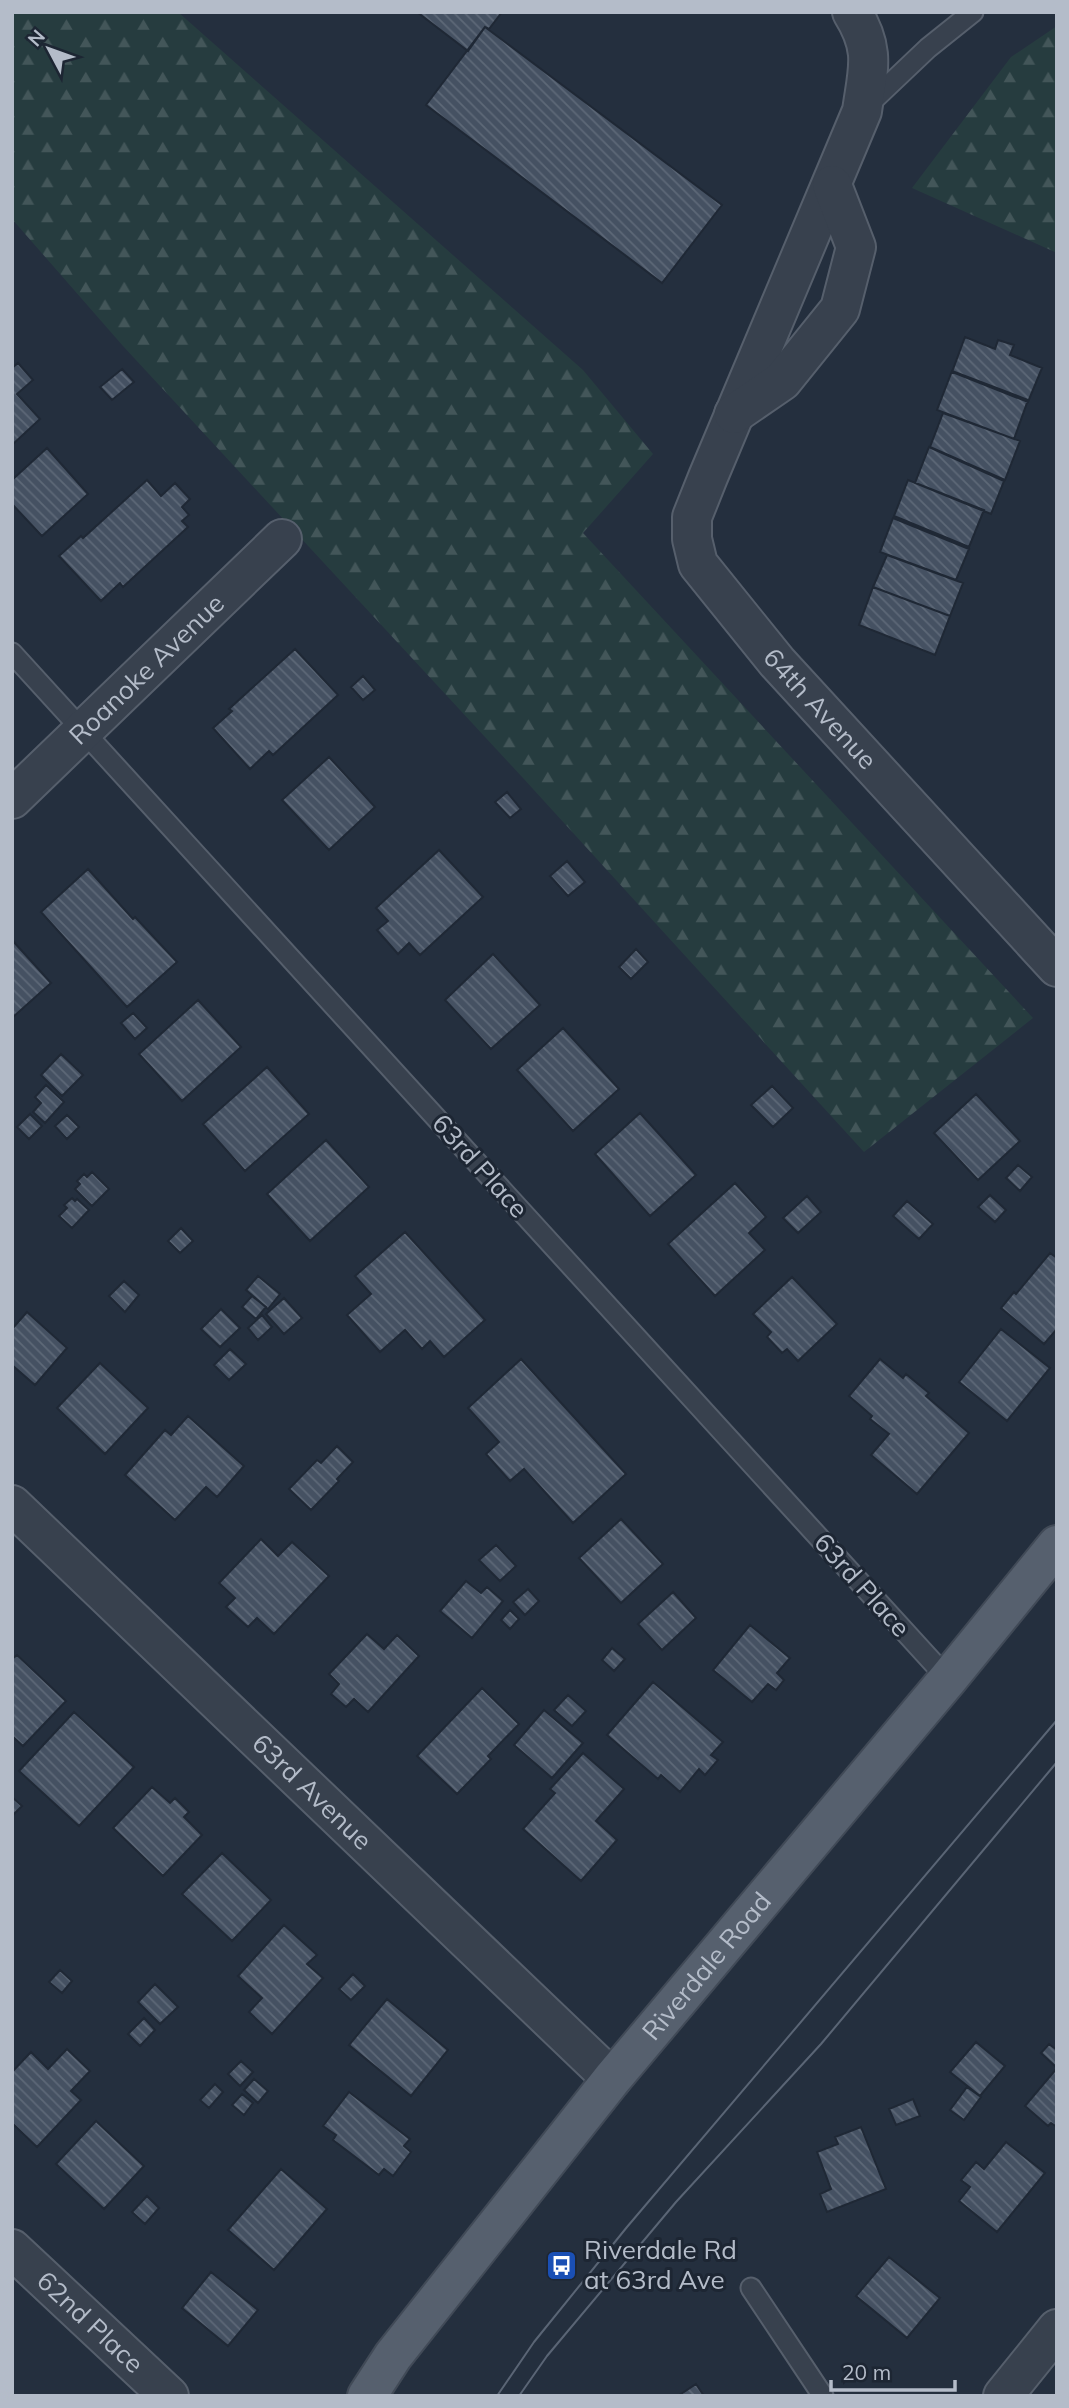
<svg xmlns="http://www.w3.org/2000/svg" width="1069" height="2408" viewBox="0 0 1069 2408" font-family="Mulish,sans-serif">
<style>
.forest{fill:url(#forest-firs)}
.building{fill:url(#building-back-hatch);stroke:#1f2835;stroke-width:2}
.lines{fill:none;stroke-linecap:round;stroke-linejoin:round}
.service-casing{stroke:#565f6c;stroke-width:23}
.minor-casing{stroke:#565f6c;stroke-width:42}
.primary-casing{stroke:#414a57;stroke-width:42}
.service{stroke:#38414e;stroke-width:19}
.minor{stroke:#38414e;stroke-width:38}
.primary{stroke:#56606e;stroke-width:38}
.tram{stroke:#5a6575;stroke-width:2}
.labels{text-anchor:middle;stroke-width:6;stroke-linejoin:round;paint-order:stroke}
.street-label{font-size:26px;fill:#b4bcc9;stroke:#1d2633}
.poi-label{font-size:26px;fill:#b4bcc9;stroke:#1d2633;text-anchor:start}
</style>
<defs>
<pattern id="forest-firs" width="22" height="20" patternUnits="userSpaceOnUse" patternTransform="scale(1.75)"><rect width="22" height="20" fill="#263c3f"/><path d="M5 1l3.5 6h-7zM16 11l3.5 6h-7z" fill="#435659"/></pattern>
<pattern id="building-back-hatch" width="6" height="6" patternUnits="userSpaceOnUse" patternTransform="scale(1.75)"><rect width="6" height="6" fill="#455162"/><path d="M-1 5l2 2M0 0l6 6M5-1l2 2" fill="none" stroke="#5d6877"/></pattern>
</defs>
<rect width="100%" height="100%" fill="#242f3e"/>
<path class="forest" d="M 12,12 L 178,12 L 583,370 L 653,454 L 583,533 L 1033,1018 L 864,1152 L 523,778 L 123,346 L 12,219 Z
M 1057,26 L 1057,253 L 912,188 L 1011,57 Z"/>
<path class="building" d="M 417,12 L 502,12 L 489,29 L 485,27 L 468,51 Z
M 485,27 L 722,205 L 662,283 L 426,105 Z
M 965,337 L 995,349 L 998,340 L 1014,345 L 1010,355 L 1042,368 L 1028,402 L 952,372 Z
M 18,363 L 33,380 L 17,394 L 40,419 L 12,445 L 12,368 Z
M 122,369 L 134,382 L 112,400 L 100,387 Z
M 952,371 L 1028,400 L 1014,439 L 937,410 Z
M 943,413 L 1020,441 L 1005,480 L 930,447 Z
M 929,447 L 1004,481 L 991,514 L 915,483 Z
M 47,448 L 88,494 L 42,536 L 12,504 L 12,480 Z
M 147,480 L 161,496 L 175,483 L 190,499 L 182,507 L 189,515 L 182,521 L 188,527 L 123,587 L 120,583 L 101,601 L 59,556 L 81,536 L 83,538 Z
M 908,480 L 984,510 L 969,547 L 894,516 Z
M 893,518 L 969,549 L 956,580 L 880,552 Z
M 887,555 L 963,583 L 950,616 L 873,587 Z
M 873,587 L 950,616 L 935,655 L 859,625 Z
M 295,649 L 338,695 L 273,755 L 269,751 L 250,769 L 213,728 L 232,711 L 229,709 Z
M 363,676 L 375,690 L 363,700 L 351,687 Z
M 329,757 L 375,807 L 329,850 L 282,800 Z
M 507,792 L 521,809 L 510,818 L 495,802 Z
M 439,850 L 483,897 L 420,955 L 409,943 L 398,954 L 377,930 L 388,921 L 376,908 Z
M 567,861 L 585,882 L 568,896 L 550,876 Z
M 88,869 L 133,919 L 135,917 L 177,962 L 127,1007 L 41,912 Z
M 12,940 L 51,983 L 12,1018 Z
M 636,949 L 648,962 L 631,979 L 619,967 Z
M 493,954 L 540,1005 L 491,1049 L 445,1000 Z
M 198,1000 L 241,1047 L 182,1101 L 139,1054 Z
M 133,1013 L 147,1028 L 135,1039 L 121,1023 Z
M 563,1028 L 619,1089 L 573,1131 L 517,1070 Z
M 61,1054 L 83,1075 L 62,1096 L 41,1075 Z
M 267,1067 L 309,1114 L 245,1171 L 203,1124 Z
M 46,1085 L 64,1102 L 45,1123 L 33,1112 L 41,1103 L 35,1097 Z
M 772,1086 L 793,1108 L 773,1127 L 751,1105 Z
M 976,1094 L 1020,1141 L 978,1180 L 934,1133 Z
M 640,1113 L 696,1175 L 650,1216 L 595,1154 Z
M 30,1114 L 42,1126 L 29,1139 L 17,1127 Z
M 67,1115 L 79,1127 L 67,1139 L 55,1126 Z
M 326,1140 L 369,1187 L 310,1241 L 267,1194 Z
M 1018,1165 L 1032,1177 L 1020,1191 L 1006,1178 Z
M 92,1172 L 109,1189 L 92,1206 L 75,1189 L 80,1184 L 77,1181 L 84,1174 L 87,1177 Z
M 735,1183 L 766,1217 L 749,1233 L 765,1250 L 715,1296 L 668,1244 Z
M 990,1195 L 1006,1210 L 995,1222 L 978,1207 Z
M 807,1196 L 821,1212 L 798,1233 L 783,1218 Z
M 72,1198 L 75,1201 L 77,1199 L 89,1210 L 72,1228 L 59,1216 L 67,1208 L 64,1205 Z
M 907,1201 L 933,1224 L 919,1239 L 893,1216 Z
M 181,1228 L 193,1241 L 180,1253 L 168,1241 Z
M 405,1232 L 485,1320 L 444,1357 L 430,1341 L 422,1349 L 405,1330 L 380,1352 L 347,1315 L 371,1294 L 355,1276 Z
M 1050,1253 L 1057,1258 L 1057,1329 L 1044,1344 L 1001,1308 L 1014,1292 L 1016,1294 Z
M 258,1276 L 280,1294 L 268,1309 L 246,1290 Z
M 792,1277 L 837,1324 L 798,1361 L 787,1349 L 782,1353 L 767,1337 L 771,1332 L 753,1314 Z
M 124,1281 L 139,1295 L 125,1312 L 109,1296 Z
M 252,1296 L 266,1307 L 256,1319 L 242,1307 Z
M 284,1298 L 302,1318 L 284,1334 L 266,1314 Z
M 221,1309 L 240,1328 L 220,1347 L 201,1329 Z
M 27,1312 L 67,1348 L 35,1385 L 12,1365 L 12,1329 Z
M 262,1315 L 272,1327 L 258,1340 L 248,1328 Z
M 1001,1329 L 1050,1368 L 1007,1421 L 959,1382 Z
M 230,1349 L 246,1364 L 229,1380 L 214,1365 Z
M 521,1359 L 626,1474 L 573,1523 L 524,1469 L 510,1481 L 486,1454 L 499,1442 L 468,1408 Z
M 880,1359 L 903,1378 L 906,1374 L 929,1393 L 926,1396 L 969,1433 L 917,1494 L 871,1455 L 889,1434 L 870,1419 L 872,1416 L 849,1396 Z
M 100,1363 L 148,1408 L 105,1454 L 57,1408 Z
M 188,1416 L 244,1466 L 217,1497 L 206,1487 L 175,1520 L 125,1475 L 165,1430 L 171,1435 Z
M 337,1446 L 353,1462 L 337,1479 L 339,1481 L 311,1510 L 289,1489 L 317,1460 L 321,1463 Z
M 621,1519 L 663,1564 L 621,1603 L 579,1558 Z
M 261,1539 L 278,1556 L 292,1542 L 329,1576 L 274,1634 L 257,1618 L 248,1627 L 226,1607 L 235,1598 L 219,1583 Z
M 496,1545 L 516,1566 L 500,1581 L 479,1560 Z
M 466,1581 L 481,1593 L 487,1587 L 503,1601 L 472,1638 L 440,1611 Z
M 528,1589 L 539,1601 L 525,1615 L 513,1602 Z
M 673,1592 L 696,1618 L 662,1650 L 638,1624 Z
M 510,1610 L 519,1619 L 510,1629 L 501,1620 Z
M 750,1625 L 790,1658 L 777,1673 L 784,1680 L 776,1690 L 768,1684 L 752,1702 L 713,1670 Z
M 367,1634 L 384,1649 L 397,1635 L 419,1656 L 368,1712 L 354,1699 L 346,1707 L 331,1694 L 339,1684 L 329,1674 Z
M 612,1648 L 625,1659 L 614,1671 L 602,1660 Z
M 17,1655 L 66,1701 L 23,1746 L 12,1736 L 12,1659 Z
M 653,1682 L 723,1742 L 711,1755 L 718,1760 L 705,1775 L 699,1769 L 680,1792 L 661,1775 L 658,1779 L 607,1735 Z
M 482,1688 L 519,1724 L 488,1756 L 491,1759 L 457,1794 L 417,1756 Z
M 568,1695 L 586,1711 L 572,1726 L 554,1710 Z
M 544,1710 L 583,1743 L 552,1778 L 514,1745 Z
M 74,1712 L 134,1767 L 79,1826 L 19,1771 Z
M 583,1753 L 624,1789 L 596,1821 L 617,1840 L 581,1881 L 523,1829 L 555,1793 L 550,1789 Z
M 152,1787 L 170,1803 L 175,1798 L 189,1812 L 184,1817 L 202,1835 L 163,1876 L 113,1828 Z
M 12,1797 L 22,1806 L 12,1816 Z
M 222,1853 L 271,1900 L 232,1941 L 182,1894 Z
M 284,1925 L 317,1955 L 307,1964 L 323,1978 L 272,2034 L 249,2012 L 262,1998 L 238,1976 Z
M 60,1970 L 72,1981 L 62,1993 L 49,1982 Z
M 353,1974 L 365,1986 L 351,2000 L 339,1989 Z
M 155,1984 L 178,2007 L 160,2024 L 138,2002 Z
M 387,1999 L 448,2050 L 411,2096 L 349,2045 Z
M 144,2018 L 155,2030 L 140,2046 L 128,2034 Z
M 976,2042 L 1005,2066 L 980,2096 L 950,2072 Z
M 1049,2044 L 1057,2050 L 1056,2067 L 1041,2053 Z
M 67,2049 L 90,2071 L 71,2091 L 81,2100 L 37,2147 L 12,2123 L 12,2072 L 31,2052 L 48,2069 Z
M 241,2061 L 253,2072 L 240,2086 L 228,2074 Z
M 1057,2068 L 1057,2127 L 1051,2123 L 1048,2126 L 1025,2106 Z
M 254,2079 L 268,2091 L 258,2103 L 244,2090 Z
M 215,2084 L 223,2092 L 209,2108 L 200,2100 Z
M 967,2087 L 981,2097 L 964,2120 L 950,2110 Z
M 349,2092 L 410,2139 L 404,2146 L 411,2152 L 393,2176 L 384,2169 L 379,2175 L 333,2140 L 336,2135 L 323,2126 Z
M 242,2094 L 253,2103 L 244,2115 L 232,2105 Z
M 913,2099 L 920,2116 L 896,2125 L 889,2109 Z
M 96,2121 L 144,2166 L 104,2209 L 56,2164 Z
M 861,2127 L 886,2189 L 827,2212 L 820,2194 L 831,2189 L 817,2152 L 838,2144 L 835,2137 Z
M 1006,2142 L 1045,2173 L 997,2232 L 959,2201 L 970,2187 L 961,2180 L 976,2162 L 984,2169 Z
M 281,2169 L 327,2209 L 274,2270 L 228,2230 Z
M 147,2196 L 159,2208 L 145,2224 L 132,2212 Z
M 889,2257 L 940,2298 L 907,2338 L 856,2296 Z
M 211,2272 L 258,2310 L 228,2346 L 182,2308 Z
M 696,2384 L 704,2396 L 678,2396 Z"/>
<g class="lines">
<defs>
<path id="service" d="M 869,104 L 928,48 L 973,12
M 12,653 L 948,1679
M 751,2288 L 823,2396"/>
<g id="minor">
<path id="s1" d="M 852,12 C 876,50 868,69 862,111 L 708,477 L 692,517 L 692,539 L 698,564 L 777,662 L 1057,967"/>
<path d="M 734,414 L 782,381 L 840,309 L 856,247 L 832,185"/>
<path id="s2" d="M 12,799 L 282,539"/>
<path id="s3" d="M 12,1505 L 612,2079"/>
<path id="s4" d="M 12,2249 L 169,2396"/>
<path d="M 1003,2396 L 1057,2329"/>
</g>
<g id="primary">
<path id="s5" d="M 367,2396 L 393,2356 L 612,2079 L 948,1679 L 1057,1545"/>
</g>
</defs>
<use href="#service" class="service-casing"/>
<use href="#minor" class="minor-casing"/>
<use href="#primary" class="primary-casing"/>
<use href="#service" class="service"/>
<use href="#minor" class="minor"/>
<use href="#primary" class="primary"/>
<path class="tram" d="M 497,2396 L 534,2342 L 627,2227 L 1057,1720
M 519,2396 L 547,2356 L 676,2202 L 821,2044 L 1057,1762"/>
</g>
<defs>
<symbol id="bus-square" viewBox="-11 -11 22 22"><rect x="-9" y="-9" width="18" height="18" rx="4" fill="#1a4fb4" stroke="#1d2633"/><path d="M-5-6H5V4H4V6H2V4H-2V6H-4V4H-5ZM-3.5-4V0h7V-4ZM-3.5 1.2v1.5H-2V1.2ZM2 1.2v1.5H3.5V1.2Z" fill="#fff"/></symbol>
</defs>
<g fill-rule="evenodd">
<use href="#bus-square" x="544" y="2248" width="35" height="35"/>
</g>
<g class="labels">
<g class="street-label">
<text dy="9" stroke="none"><textPath href="#s2" startOffset="187">Roanoke Avenue</textPath></text>
<text dy="9" stroke="none"><textPath href="#s1" startOffset="780">64th Avenue</textPath></text>
<text transform="translate(480 1166) rotate(48)" y="9">63rd Place</text>
<text transform="translate(862 1585) rotate(48)" y="9">63rd Place</text>
<text dy="9" stroke="none"><textPath href="#s3" startOffset="415">63rd Avenue</textPath></text>
<text dy="9" stroke="none"><textPath href="#s5" startOffset="548">Riverdale Road</textPath></text>
<text dy="9" stroke="none"><textPath href="#s4" startOffset="107">62nd Place</textPath></text>
</g>
<g class="poi-label">
<text x="584" y="2259">Riverdale Rd<tspan x="584" dy="30">at 63rd Ave</tspan></text>
</g>
</g>
<rect width="1069" height="2408" fill="none" stroke="#b4bcc9" stroke-width="28"/>
<g transform="translate(49 49) rotate(311)" stroke="#1d2633" stroke-width="5" paint-order="stroke">
<path d="M0-5L12 26L0 18L-12 26Z" fill="#b4bcc9"/>
<text y="-10" font-size="19" font-weight="bold" text-anchor="middle" fill="#b4bcc9">N</text>
</g>
<path d="M831 2380v10h124v-10" fill="none" stroke="#b4bcc9" stroke-width="3.5"/>
<text x="842" y="2380" font-size="21" fill="#b4bcc9" stroke="#1d2633" stroke-width="5" paint-order="stroke">20 m</text>
</svg>
